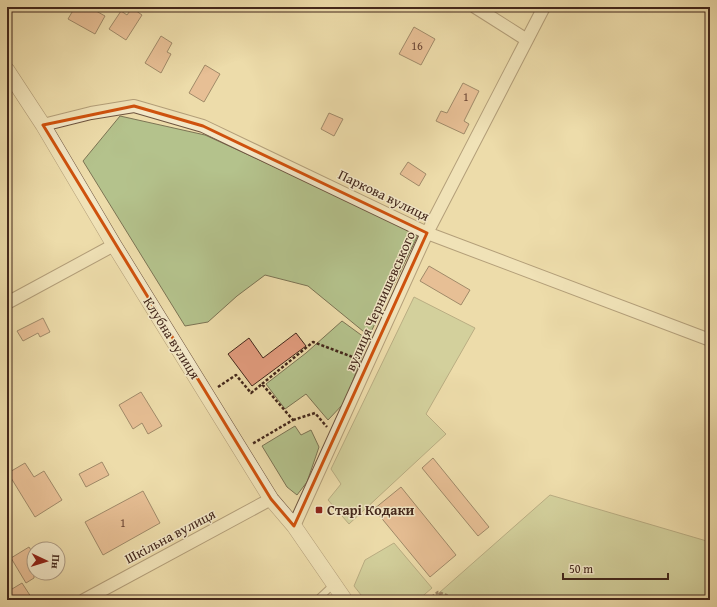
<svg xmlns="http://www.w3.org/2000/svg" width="717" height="607" viewBox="0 0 717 607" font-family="'Gentium Book Plus',serif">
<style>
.green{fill:#b4c28c;stroke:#7c7454}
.building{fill:#e19b7d;stroke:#43271b}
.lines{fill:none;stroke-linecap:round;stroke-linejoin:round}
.service-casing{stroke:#6e543f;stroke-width:8}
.minor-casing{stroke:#6e543f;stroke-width:14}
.tertiary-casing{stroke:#6e543f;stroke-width:16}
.path{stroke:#43271b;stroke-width:2.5;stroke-dasharray:3 2;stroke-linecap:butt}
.service{stroke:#f3e8c8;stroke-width:6}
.minor{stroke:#f3e8c8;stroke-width:12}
.tertiary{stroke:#f3e8c8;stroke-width:15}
.marked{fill:none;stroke:#cf520e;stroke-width:3;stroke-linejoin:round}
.poi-dot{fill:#8f2418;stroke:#f3e8c8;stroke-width:1.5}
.labels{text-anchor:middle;stroke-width:3;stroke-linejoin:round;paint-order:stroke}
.number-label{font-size:12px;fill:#6a4434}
.street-label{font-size:14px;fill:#43271b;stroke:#f3e8c8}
.poi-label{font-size:14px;font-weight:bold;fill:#43271b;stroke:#f3e8c8;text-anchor:start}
</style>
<rect width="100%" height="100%" fill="#eddcaa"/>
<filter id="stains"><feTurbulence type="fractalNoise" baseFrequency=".005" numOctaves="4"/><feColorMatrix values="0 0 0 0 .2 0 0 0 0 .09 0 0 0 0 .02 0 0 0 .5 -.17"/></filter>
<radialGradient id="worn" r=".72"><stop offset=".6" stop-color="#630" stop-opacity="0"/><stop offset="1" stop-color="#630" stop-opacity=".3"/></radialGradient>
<path class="green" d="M 120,116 L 205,135 L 419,233 L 369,336 L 308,286 L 265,275 L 237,296 L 208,322 L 185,326 L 83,161 Z
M 414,297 L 475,328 L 426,414 L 446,434 L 349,524 L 328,500 L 341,484 L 331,469 Z
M 342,321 L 368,340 L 345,402 L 328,420 L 306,394 L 285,409 L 266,384 L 306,353 Z
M 295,426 L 301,435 L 311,430 L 319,447 L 307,482 L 297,495 L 287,487 L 262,446 Z
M 550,495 L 710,542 L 710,600 L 431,600 Z
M 394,543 L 432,588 L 418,600 L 365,600 L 354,586 L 365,560 Z"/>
<path class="building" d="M 75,7 L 89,7 L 105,16 L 95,34 L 68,19 Z
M 132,8 L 142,15 L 126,40 L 109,29 L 121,11 L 127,15 Z
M 414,27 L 435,39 L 421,65 L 399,54 Z
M 161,36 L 172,43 L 167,52 L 171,54 L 161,73 L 145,63 Z
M 205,65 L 220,74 L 204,102 L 189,93 Z
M 463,83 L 479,91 L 464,121 L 469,124 L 464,134 L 436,121 L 441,111 L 447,113 Z
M 329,113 L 343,119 L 334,136 L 321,129 Z
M 408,162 L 426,174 L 419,186 L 400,174 Z
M 429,266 L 470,290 L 461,305 L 420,281 Z
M 43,318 L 50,332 L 40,337 L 38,333 L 23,341 L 17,331 Z
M 296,333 L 306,346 L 252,386 L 228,354 L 249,338 L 263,358 Z
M 141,392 L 162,426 L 148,434 L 142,423 L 133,429 L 119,405 Z
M 433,458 L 489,527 L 478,536 L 422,468 Z
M 102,462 L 109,475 L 86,487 L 79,474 Z
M 25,463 L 34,477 L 44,471 L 62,500 L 35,517 L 8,473 Z
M 401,487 L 456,555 L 430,577 L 374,509 Z
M 143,491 L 160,523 L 103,555 L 85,522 Z
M 29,547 L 34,555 L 34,578 L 26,583 L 11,558 Z
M 22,583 L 33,600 L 7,600 L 7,592 Z"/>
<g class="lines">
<defs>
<path id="service" d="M 317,600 L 334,584"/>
<path id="minor" d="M 475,7 L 527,40
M 43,125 L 91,113 L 134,106 L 203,126 L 427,233 L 710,340
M 7,303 L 114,245
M 294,526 L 427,233 L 544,7
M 84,600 L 271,499"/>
<path id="tertiary" d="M 7,70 L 43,125 L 114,245 L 271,499 L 294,526 L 345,600"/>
</defs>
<use href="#service" class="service-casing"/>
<use href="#minor" class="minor-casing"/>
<use href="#tertiary" class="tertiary-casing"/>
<path class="path" d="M 262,384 L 313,342 L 358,359
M 218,387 L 236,375 L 251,393 L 262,384 L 293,420 L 252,444
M 293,420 L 315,413 L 327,427
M 439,593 L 446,600
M 428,600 L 438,592 L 460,600"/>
<use href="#service" class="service"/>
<use href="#minor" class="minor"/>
<use href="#tertiary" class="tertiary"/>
</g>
<path d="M0 0H717V607H0ZM 134,106 L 203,126 L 427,233 L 294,526 L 271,499 L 43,125 Z" fill="#eddcaa" fill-opacity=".55" fill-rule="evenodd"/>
<path class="marked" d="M 134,106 L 203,126 L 427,233 L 294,526 L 271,499 L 43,125 Z"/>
<rect class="poi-dot" x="315" y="506" width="8" height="8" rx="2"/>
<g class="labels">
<g class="number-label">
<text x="417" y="50">16</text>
<text x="466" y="101">1</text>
<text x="123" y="527">1</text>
</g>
<g class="street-label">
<text transform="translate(384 195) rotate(26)" y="5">Паркова вулиця</text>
<text transform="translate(380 301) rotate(-66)" y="5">вулиця Чернишевського</text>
<text transform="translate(172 338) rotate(58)" y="5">Клубна вулиця</text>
<text transform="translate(170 536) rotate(-28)" y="5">Шкільна вулиця</text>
</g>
<g class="poi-label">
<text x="327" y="515">Старі Кодаки</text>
</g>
</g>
<rect width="717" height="607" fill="none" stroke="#eddcaa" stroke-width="24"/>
<rect x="8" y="8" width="701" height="591" fill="none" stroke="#43271b" stroke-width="2"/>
<rect x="12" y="12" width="693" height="583" fill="none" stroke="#43271b"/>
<g transform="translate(46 561) rotate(94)"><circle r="19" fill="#f3e8c8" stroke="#ad9b83"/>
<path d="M0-3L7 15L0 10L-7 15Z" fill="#8f2418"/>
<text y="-6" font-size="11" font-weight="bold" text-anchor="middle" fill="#43271b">Пн</text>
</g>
<path d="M563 573v6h105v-6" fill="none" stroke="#43271b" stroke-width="2"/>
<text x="569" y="573" font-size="12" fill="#43271b" stroke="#f3e8c8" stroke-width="3" paint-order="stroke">50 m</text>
<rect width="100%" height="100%" filter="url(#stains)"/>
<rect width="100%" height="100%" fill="url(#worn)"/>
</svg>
